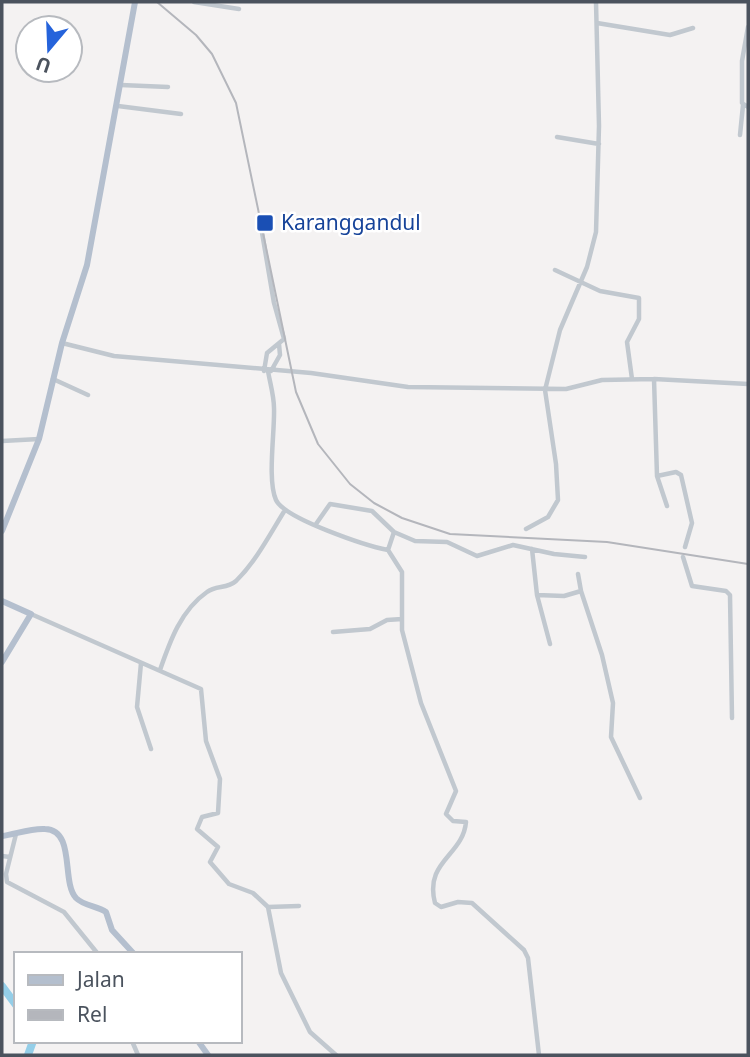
<svg xmlns="http://www.w3.org/2000/svg" width="750" height="1057" viewBox="0 0 750 1057" font-family="'Noto Sans',sans-serif">
<style>
.lines{fill:none;stroke-linecap:round;stroke-linejoin:round}
.river{stroke:#94cee8;stroke-width:8}
.minor{stroke:#c1c8cf;stroke-width:4.5}
.major{stroke:#b4bfce;stroke-width:6}
.rail{stroke:#b4b6bc;stroke-width:2}
.transit-dot{fill:#1a4fb4;stroke:#fff;stroke-width:2.5}
.labels{text-anchor:middle;stroke-width:5;stroke-linejoin:round;paint-order:stroke}
.transit-label{font-size:21px;fill:#164399;stroke:#fff;text-anchor:start}
</style>
<rect width="100%" height="100%" fill="#f4f2f2"/>
<g class="lines">
<path class="river" d="M 2,986 L 16,1005
M 28,1055 L 33,1041"/>
<path class="minor" d="M 194,2 L 239,9
M 597,23 L 670,35 L 693,28
M 748,27 L 742,61 L 742,103 L 748,107
M 121,85 L 168,87
M 118,106 L 181,114
M 740,135 L 743,105
M 557,137 L 599,144
M 259,215 L 274,303 L 284,339 L 267,353 L 264,371
M 555,270 L 600,291 L 639,298 L 639,319 L 627,342 L 632,379
M 62,343 L 114,356 L 311,373 L 408,387 L 566,389 L 602,380 L 654,379 L 748,384
M 268,371 C 270,383 274,396 274,408 C 275,431 267,480 276,500 C 285,519 367,546 388,550
M 271,371 L 280,355 L 279,344
M 53,379 L 88,395
M 654,379 L 657,476 L 667,506
M 2,441 L 39,439
M 657,476 L 676,472 L 681,475 L 692,523 L 685,547
M 316,524 L 330,504 L 372,511 L 394,532
M 526,529 L 548,517 L 558,500 L 556,464 L 545,390 L 560,330 L 587,267 L 596,232 L 599,126 L 596,2
M 532,549 L 537,595 L 550,644
M 683,557 L 692,586 L 726,591 L 730,595 L 732,718
M 578,574 L 581,591
M 537,595 L 564,596 L 581,591 L 602,655 L 613,703 L 611,737 L 640,798
M 31,614 L 201,689 L 206,741 L 220,779 L 218,813 L 202,817 L 197,829 L 218,847 L 210,862 L 229,884 L 253,893 L 268,907 L 281,973 L 310,1032 L 336,1055
M 333,632 L 370,629 L 387,620 L 402,619
M 141,663 L 137,707 L 151,749
M 160,670 C 170,641 181,610 207,592 C 216,585 227,589 236,581 C 257,560 270,534 285,510
M 16,834 L 6,874 L 7,882 L 64,912 L 98,954
M 2,856 L 10,857
M 268,907 L 299,906
M 132,1041 L 138,1055
M 539,1055 L 528,958 L 524,950 L 472,903 L 458,902 L 441,907 L 435,903 C 424,861 463,856 466,822 L 453,821 L 446,814 L 456,791 L 421,703 L 402,630 L 402,572 L 388,550 L 394,532 L 415,541 L 447,542 L 477,556 L 513,545 L 554,554 L 585,557"/>
<path class="major" d="M 2,531 L 39,439 L 62,343 L 87,265 L 135,2
M 2,601 L 31,614 L 2,662
M 2,836 C 16,834 31,828 45,829 C 76,830 61,882 76,898 C 84,906 97,906 106,912 L 112,930 L 134,954
M 198,1041 L 208,1055"/>
<path class="rail" d="M 157,2 L 196,35 L 212,54 L 236,103 L 296,392 L 318,444 L 350,484 L 374,503 L 402,518 L 450,534 L 607,542 L 748,564"/>
</g>
<rect class="transit-dot" x="256" y="214" width="18" height="18" rx="3.5"/>
<g class="labels">
<g class="transit-label">
<text x="281" y="230">Karanggandul</text>
</g>
</g>
<rect width="750" height="1057" fill="none" stroke="#4b535e" stroke-width="7"/>
<rect x="14" y="952" width="228" height="91" fill="#ffffff" stroke="#b7babf" stroke-width="2"/>
<rect x="28" y="975" width="35" height="10" fill="#b4bfce" stroke="#b7babf" stroke-width="2"/>
<text x="77" y="987" font-size="21" fill="#4b535e">Jalan</text>
<rect x="28" y="1010" width="35" height="10" fill="#b4b6bc" stroke="#b7babf" stroke-width="2"/>
<text x="77" y="1022" font-size="21" fill="#4b535e">Rel</text>
<g transform="translate(49 49) rotate(199)"><circle r="33" fill="#ffffff" stroke="#b7babf" stroke-width="2"/>
<path d="M0-5L12 26L0 18L-12 26Z" fill="#2563db"/>
<text y="-10" font-size="19" font-weight="bold" text-anchor="middle" fill="#4b535e">U</text>
</g>
</svg>
